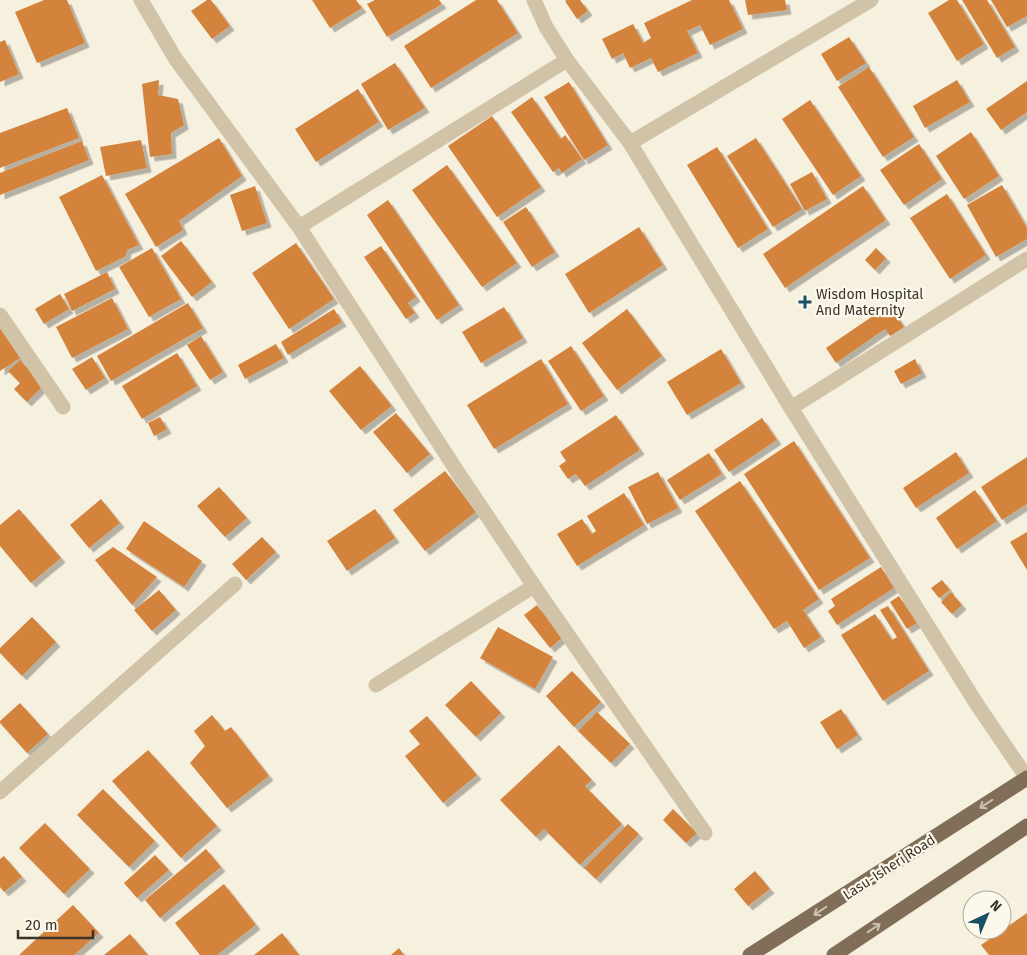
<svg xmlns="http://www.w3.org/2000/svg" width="1027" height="955" viewBox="0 0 1027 955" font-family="'Fira Sans',sans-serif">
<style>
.building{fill:#d4833e;filter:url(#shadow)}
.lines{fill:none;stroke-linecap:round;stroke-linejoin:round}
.minor{stroke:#d0c3a8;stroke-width:15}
.major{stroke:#806e58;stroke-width:15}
.oneway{stroke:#cac1b1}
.poi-dot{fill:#194f64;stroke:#fcf8ec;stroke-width:2}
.labels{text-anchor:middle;stroke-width:4.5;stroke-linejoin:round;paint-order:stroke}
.poi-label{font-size:14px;fill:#3c3329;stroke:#fcf8ec;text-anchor:start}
.street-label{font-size:14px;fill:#3c3329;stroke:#fcf8ec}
</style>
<defs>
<filter id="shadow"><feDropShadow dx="4.5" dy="4.5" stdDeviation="0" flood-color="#0004"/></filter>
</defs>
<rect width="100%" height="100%" fill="#f6f0df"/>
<path class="building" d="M 44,0 L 67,0 L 85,43 L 37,63 L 15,12 Z
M 207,0 L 211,0 L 230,26 L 212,39 L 191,11 Z
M 312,0 L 356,0 L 362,8 L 330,28 Z
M 375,0 L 439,0 L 442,4 L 387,37 L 367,4 Z
M 476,0 L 497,0 L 518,33 L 431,88 L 404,46 Z
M 567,0 L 580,0 L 588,11 L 577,19 L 565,1 Z
M 692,0 L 729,0 L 743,29 L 710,45 L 700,25 L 687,31 L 698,53 L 658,72 L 651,58 L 630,68 L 623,53 L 612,59 L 602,39 L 633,24 L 643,43 L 651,38 L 644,23 Z
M 745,0 L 785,0 L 787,10 L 748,15 Z
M 949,0 L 957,0 L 984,44 L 957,61 L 928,13 Z
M 962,0 L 987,0 L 1015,47 L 997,58 Z
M 991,0 L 1027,0 L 1027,16 L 1007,27 Z
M 849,37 L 866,63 L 837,81 L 821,54 Z
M 5,40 L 19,74 L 0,82 L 0,42 Z
M 395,63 L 425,108 L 388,130 L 361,84 Z
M 869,67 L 914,137 L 883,157 L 838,87 Z
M 159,80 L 158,95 L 178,99 L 184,125 L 171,133 L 172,154 L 150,157 L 142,84 Z
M 957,80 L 970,102 L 925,128 L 913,106 Z
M 1027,81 L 1027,112 L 1001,130 L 986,109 Z
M 569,82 L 608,145 L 584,160 L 544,97 Z
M 358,89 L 379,122 L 316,162 L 295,129 Z
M 532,97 L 561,139 L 565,135 L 582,159 L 562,173 L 559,168 L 553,172 L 511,112 Z
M 810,100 L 861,176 L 833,195 L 782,119 Z
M 67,108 L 79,138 L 0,168 L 0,133 Z
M 492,116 L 541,187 L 497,217 L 448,146 Z
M 971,132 L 999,176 L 964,199 L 936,156 Z
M 219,138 L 242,176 L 179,221 L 183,230 L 156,247 L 125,194 Z
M 756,138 L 802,209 L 773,227 L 727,156 Z
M 141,140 L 147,168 L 106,176 L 100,147 Z
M 82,141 L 89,160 L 0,195 L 0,173 Z
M 919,144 L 942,179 L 904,205 L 880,170 Z
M 717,147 L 768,229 L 738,248 L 687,165 Z
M 447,165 L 517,263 L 482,287 L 412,190 Z
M 812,172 L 827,199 L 805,211 L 790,184 Z
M 102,175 L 139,245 L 127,250 L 126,256 L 96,271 L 59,197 Z
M 1002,185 L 1027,228 L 1027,239 L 996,257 L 967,205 Z
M 255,186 L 267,223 L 242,231 L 230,195 Z
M 863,186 L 886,220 L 785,288 L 763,254 Z
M 947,194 L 986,255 L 950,279 L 910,218 Z
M 388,200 L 459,305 L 437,320 L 367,215 Z
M 526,207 L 555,252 L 532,267 L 503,222 Z
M 639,227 L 663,265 L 589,313 L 565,274 Z
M 181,241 L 212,282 L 192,297 L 161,256 Z
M 296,243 L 334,299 L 289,329 L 252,273 Z
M 381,246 L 416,297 L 408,303 L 415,313 L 406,319 L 364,257 Z
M 152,248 L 181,299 L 149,317 L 119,267 Z
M 876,248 L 886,258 L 875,270 L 865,260 Z
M 107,272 L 115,289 L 72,311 L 64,294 Z
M 60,294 L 69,309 L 44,324 L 35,309 Z
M 112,298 L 128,329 L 72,358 L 56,327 Z
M 188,303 L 203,328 L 111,381 L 97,356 Z
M 889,305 L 904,327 L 890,336 L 885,329 L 836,363 L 826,348 Z
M 504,307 L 523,338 L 481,363 L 462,332 Z
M 334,309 L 342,322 L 288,355 L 281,342 Z
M 627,309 L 662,356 L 617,390 L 582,343 Z
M 0,328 L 20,358 L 0,371 Z
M 201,336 L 223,372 L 210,380 L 187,345 Z
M 276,344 L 284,358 L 245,379 L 238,365 Z
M 571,346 L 604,396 L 581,411 L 548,361 Z
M 721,349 L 741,383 L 687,415 L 667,382 Z
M 177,353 L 197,386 L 142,419 L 122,386 Z
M 92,357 L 105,378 L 86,390 L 72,369 Z
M 541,359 L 568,404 L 494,449 L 467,405 Z
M 915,359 L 922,373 L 901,384 L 894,371 Z
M 20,360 L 44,385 L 27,402 L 14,389 L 20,383 L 8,371 Z
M 360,366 L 392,406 L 361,430 L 329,391 Z
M 396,413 L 430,454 L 407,473 L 373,432 Z
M 616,415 L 640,450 L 585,486 L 576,474 L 568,479 L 559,466 L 566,461 L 560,452 Z
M 160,417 L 167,429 L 154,436 L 148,423 Z
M 762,418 L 777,440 L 729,472 L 714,450 Z
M 794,441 L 870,558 L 819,590 L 744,474 Z
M 956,452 L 969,473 L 916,508 L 903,488 Z
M 709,453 L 722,474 L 680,500 L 667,480 Z
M 1027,457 L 1027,504 L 1002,520 L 981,487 Z
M 445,471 L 476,512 L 425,551 L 393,510 Z
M 658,472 L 678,508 L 647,524 L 628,487 Z
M 740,481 L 819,599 L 803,610 L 821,637 L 804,648 L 787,621 L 774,629 L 695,511 Z
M 219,487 L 247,518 L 225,537 L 197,506 Z
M 975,490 L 997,521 L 957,549 L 936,518 Z
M 624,493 L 644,525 L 577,566 L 557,534 L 582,519 L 592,534 L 596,531 L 587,516 Z
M 101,499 L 120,523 L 89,548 L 70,525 Z
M 19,509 L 61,558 L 31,583 L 0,546 L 0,525 Z
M 375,509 L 395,538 L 347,571 L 327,541 Z
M 144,521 L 202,561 L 184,587 L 126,549 Z
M 1027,532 L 1027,570 L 1010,542 Z
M 262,537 L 276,552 L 246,580 L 232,564 Z
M 113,547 L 157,577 L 132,605 L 95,560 Z
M 881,567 L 894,588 L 837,625 L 828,611 L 835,606 L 831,599 Z
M 942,580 L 950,590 L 939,598 L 931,588 Z
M 159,590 L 176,610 L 152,631 L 134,610 Z
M 951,592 L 962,605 L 952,614 L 941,602 Z
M 899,596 L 917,623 L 907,629 L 890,602 Z
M 537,605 L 562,638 L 550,648 L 524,615 Z
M 888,606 L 929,671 L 883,701 L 841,635 L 875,614 L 892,640 L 897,637 L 880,610 Z
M 32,617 L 56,642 L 22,676 L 0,653 L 0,648 Z
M 498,627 L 553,657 L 535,689 L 480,658 Z
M 572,671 L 601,702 L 574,727 L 546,696 Z
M 471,681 L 501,713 L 476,737 L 445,705 Z
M 20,703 L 48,734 L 27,753 L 0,723 L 0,721 Z
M 841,709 L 858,735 L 837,749 L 820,722 Z
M 597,712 L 630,744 L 611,763 L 578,731 Z
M 212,715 L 225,731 L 231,727 L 269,776 L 227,808 L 190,763 L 205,746 L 194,731 Z
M 427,716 L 477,775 L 443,803 L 405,756 L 420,744 L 409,731 Z
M 559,745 L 592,780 L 585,786 L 622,824 L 580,865 L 544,829 L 536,837 L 500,800 Z
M 148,750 L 217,826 L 181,858 L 112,781 Z
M 103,789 L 155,841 L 129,867 L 77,815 Z
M 673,809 L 697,833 L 686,843 L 663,820 Z
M 45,823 L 90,869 L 64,894 L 19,848 Z
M 628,824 L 639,834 L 596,879 L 584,868 Z
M 206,849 L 221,867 L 160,918 L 145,900 Z
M 155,855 L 169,870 L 137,898 L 124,883 Z
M 4,856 L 22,877 L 4,892 L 0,887 L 0,859 Z
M 755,871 L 770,889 L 748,906 L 734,889 Z
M 224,884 L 256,925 L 217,955 L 200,955 L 175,923 Z
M 73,905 L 99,933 L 74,955 L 19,955 Z
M 1027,913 L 1027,955 L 989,955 L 981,945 Z
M 282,933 L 299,955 L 254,955 Z
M 130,934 L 148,955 L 104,955 Z
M 399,948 L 404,955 L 391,955 Z"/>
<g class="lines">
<path class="minor" d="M 141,0 L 175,58 L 299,227 L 455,468 L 534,586 L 705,833
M 534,0 L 546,27 L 567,60 L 630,143 L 791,408 L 978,706 L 1027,778
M 630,143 L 871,0
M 299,227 L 567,60
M 0,315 L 63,407
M 791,408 L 1027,259
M 376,685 L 534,586
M 0,792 L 235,584"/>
<path class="major" d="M 750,955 L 1027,778
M 834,955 L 1027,826"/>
</g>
<defs><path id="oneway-shaft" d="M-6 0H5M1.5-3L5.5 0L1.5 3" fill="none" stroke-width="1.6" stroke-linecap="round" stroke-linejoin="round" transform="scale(1.25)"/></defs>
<g class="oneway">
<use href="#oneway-shaft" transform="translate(986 804) rotate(147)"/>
<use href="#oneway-shaft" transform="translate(820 911) rotate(147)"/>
<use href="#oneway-shaft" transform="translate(874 928) rotate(-34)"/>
</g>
<path class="poi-dot" d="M802.5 294.5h5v5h5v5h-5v5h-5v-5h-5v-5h5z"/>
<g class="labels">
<g class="poi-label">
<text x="816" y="299">Wisdom Hospital<tspan x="816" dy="16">And Maternity</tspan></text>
</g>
<g class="street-label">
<text transform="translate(889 867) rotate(-33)" y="5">Lasu-Isheri Road</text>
</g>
</g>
<g transform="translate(987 915) rotate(44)"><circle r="24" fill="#fcf8ec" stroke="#afa99e"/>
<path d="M0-4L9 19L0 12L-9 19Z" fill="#194f64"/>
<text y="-8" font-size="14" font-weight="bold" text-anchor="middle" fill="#3c3329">N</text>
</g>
<path d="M18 930v8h75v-8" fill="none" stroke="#3c3329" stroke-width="2.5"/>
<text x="25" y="930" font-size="15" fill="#3c3329" stroke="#fcf8ec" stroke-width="4" paint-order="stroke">20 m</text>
</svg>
